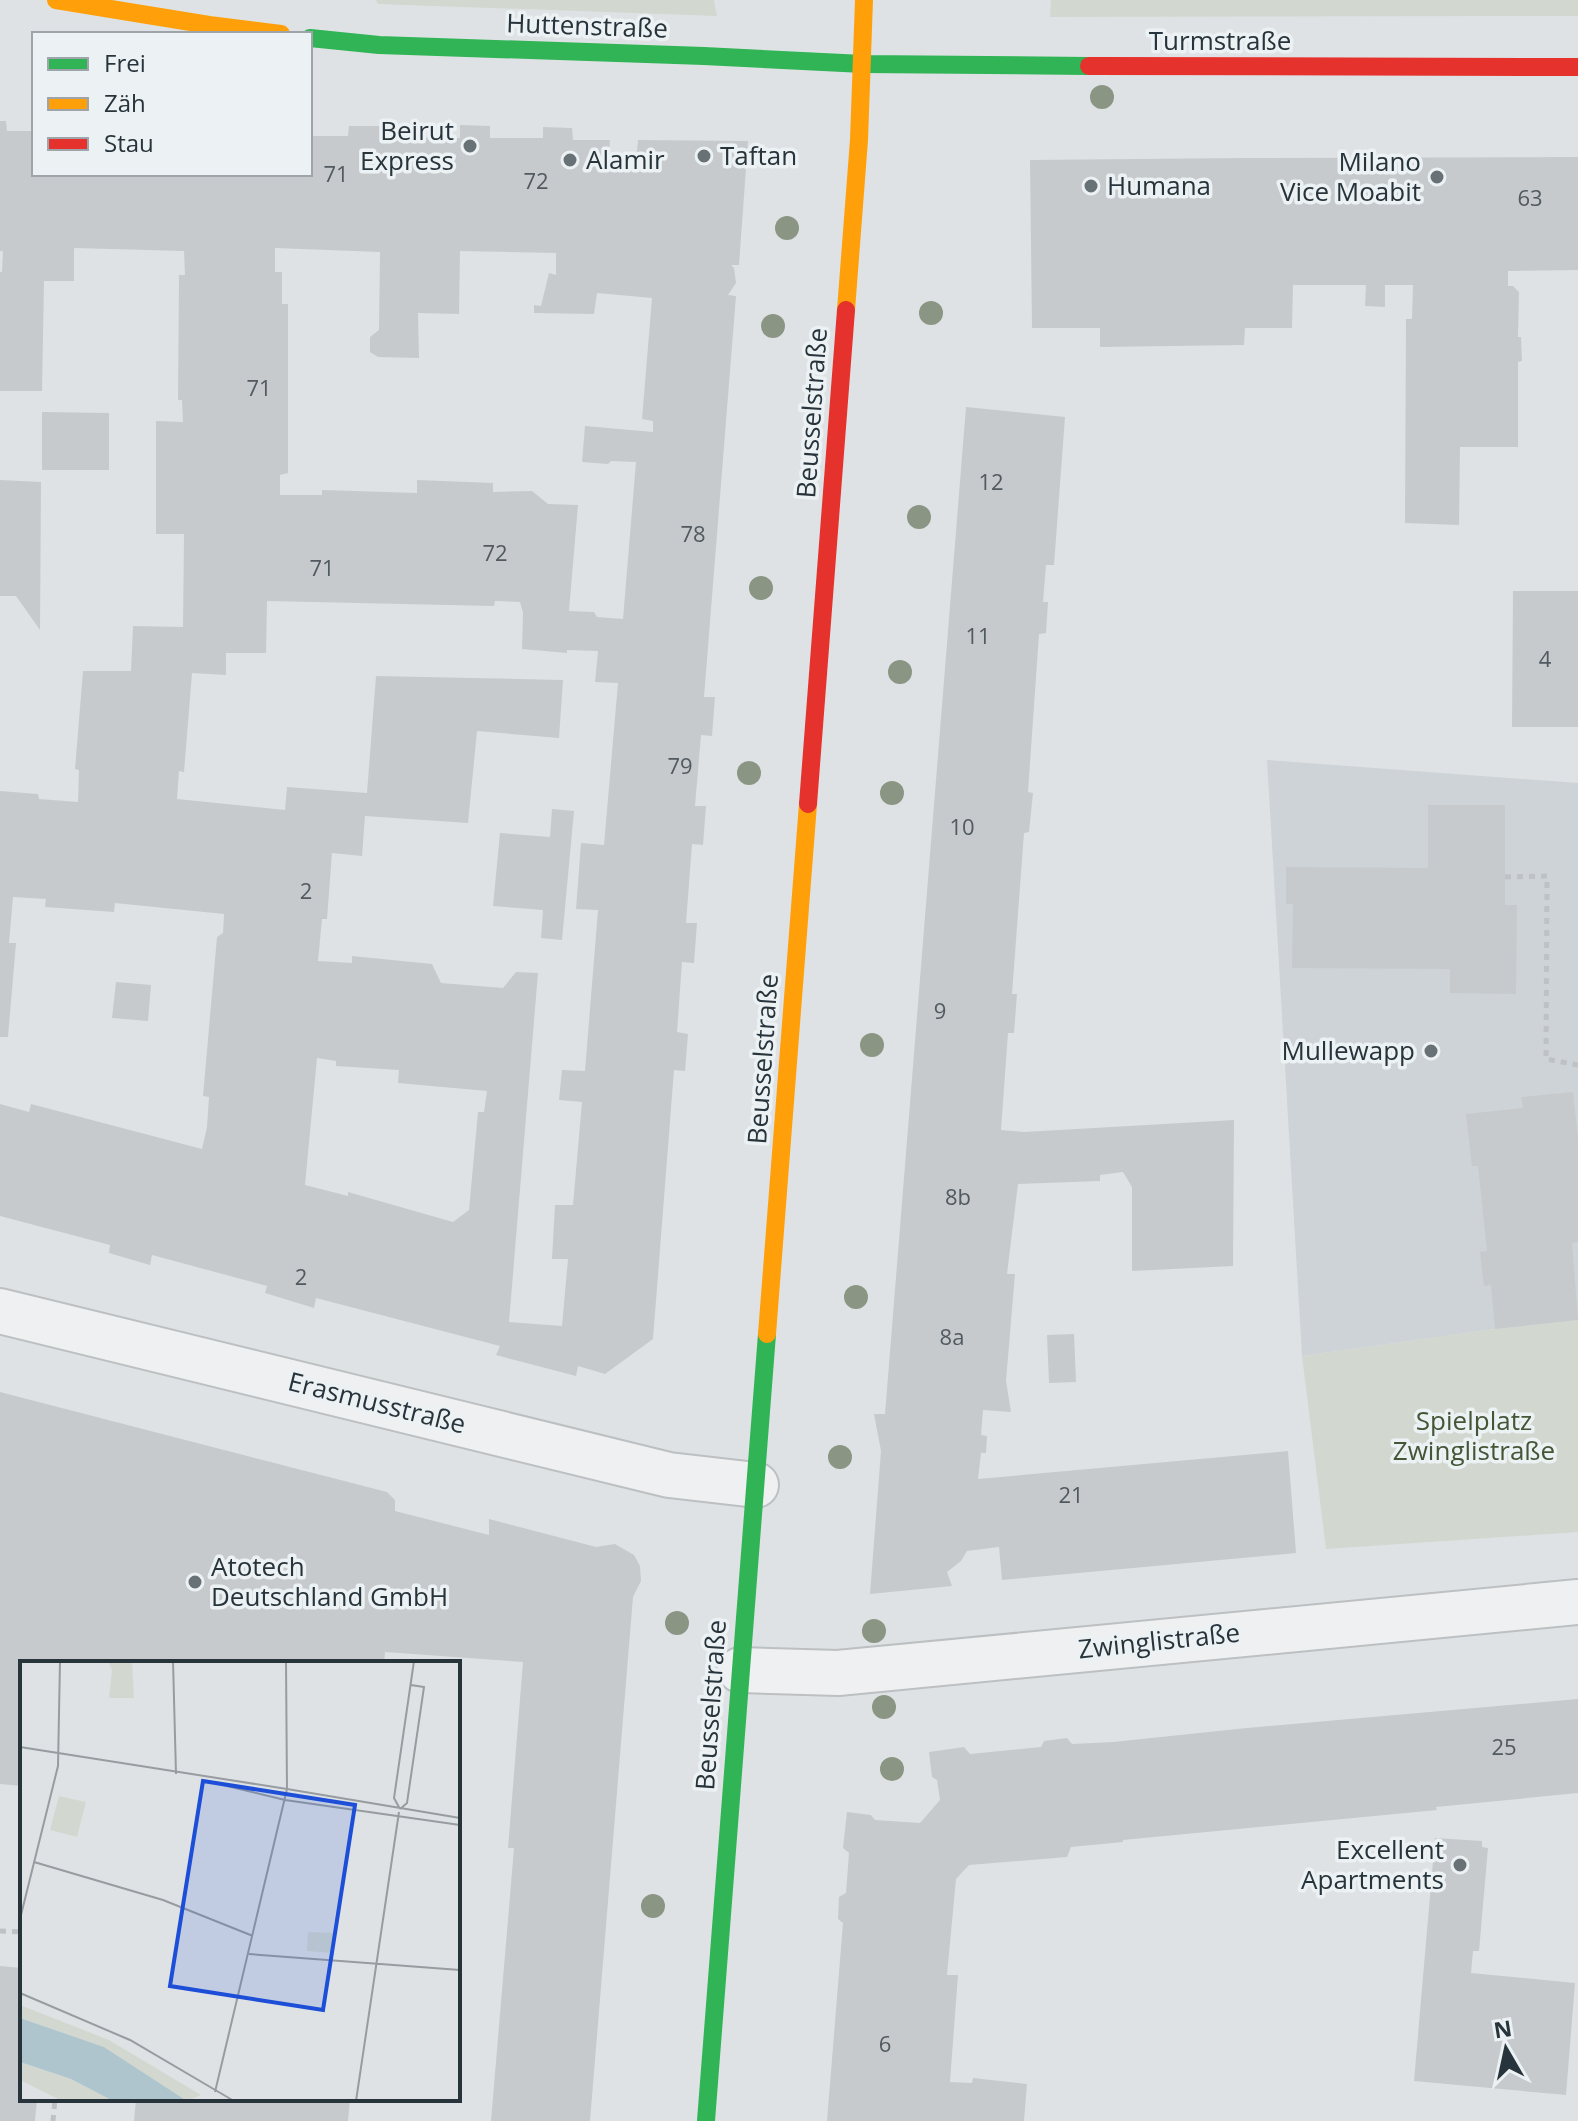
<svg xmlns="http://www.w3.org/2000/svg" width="1578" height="2121" viewBox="0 0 1578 2121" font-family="'Open Sans',sans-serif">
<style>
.built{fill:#cdd3d7}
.green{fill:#d2d8d0}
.building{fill:#c7cacc;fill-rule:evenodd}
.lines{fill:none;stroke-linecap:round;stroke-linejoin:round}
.street-casing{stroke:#bdc0c2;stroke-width:48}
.path{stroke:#bfc2c4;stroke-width:5;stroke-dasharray:6 6;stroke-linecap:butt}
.street{stroke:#eef0f1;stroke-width:44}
.fast{stroke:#30b455;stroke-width:18}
.slow{stroke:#ff9f0a;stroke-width:18}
.jam{stroke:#e5322d;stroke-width:18}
.tree{fill:#8a9584}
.poi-dot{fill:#687176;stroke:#ecf1f4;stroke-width:3}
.labels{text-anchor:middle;stroke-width:7;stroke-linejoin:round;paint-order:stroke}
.number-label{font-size:22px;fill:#505a60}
.street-label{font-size:26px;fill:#28343b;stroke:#ecf1f4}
.poi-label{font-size:26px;fill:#28343b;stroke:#ecf1f4;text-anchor:end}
.park-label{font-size:26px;fill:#445636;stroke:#ecf1f4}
.inset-road{fill:none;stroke:#969ca0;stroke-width:2}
.view{fill:#1d4ed8;fill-opacity:0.15;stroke:#1d4ed8;stroke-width:4}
.inset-edge{fill:none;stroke:#28343b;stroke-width:4}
</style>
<rect width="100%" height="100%" fill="#dfe2e4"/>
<path class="built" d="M 1267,760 L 1578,783 L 1578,1320 L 1495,1329 L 1302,1356 Z"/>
<path class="green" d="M 376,0 L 714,0 L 717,16 L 378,4 Z
M 1051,0 L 1578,0 L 1578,16 L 1050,17 Z
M 1578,1320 L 1578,1532 L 1326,1549 L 1302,1356 L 1495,1329 Z"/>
<path class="building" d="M 0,121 L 6,121 L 7,131 L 34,131 L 34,174 L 310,174 L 310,136 L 348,136 L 349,126 L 385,126 L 386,137 L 460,138 L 460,125 L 490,126 L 490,138 L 543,138 L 543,127 L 572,128 L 573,140 L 610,140 L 608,164 L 636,163 L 638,140 L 748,141 L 739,265 L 731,265 L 734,268 L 736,283 L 728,295 L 736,296 L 704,697 L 715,697 L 712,736 L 701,735 L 695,806 L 706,806 L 703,845 L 692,844 L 686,923 L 697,923 L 694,963 L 682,962 L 677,1032 L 688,1034 L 685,1071 L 674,1070 L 653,1339 L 605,1374 L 578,1366 L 576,1376 L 496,1355 L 500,1346 L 316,1298 L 314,1308 L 265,1293 L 267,1286 L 152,1255 L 150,1265 L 109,1253 L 110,1245 L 0,1216 L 0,1104 L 29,1112 L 31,1104 L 202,1149 L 207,1127 L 209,1097 L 203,1096 L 217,937 L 223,933 L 224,914 L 115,903 L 114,912 L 45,907 L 46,899 L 13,897 L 9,943 L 16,943 L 8,1037 L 0,1037 L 0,791 L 38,794 L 39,799 L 78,802 L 79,770 L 75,769 L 83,671 L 131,671 L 133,626 L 183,627 L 184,534 L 156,534 L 156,421 L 183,422 L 182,400 L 178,400 L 179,275 L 185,275 L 184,251 L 74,248 L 74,281 L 44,281 L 42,391 L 0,391 L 0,272 L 2,272 L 3,251 L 0,251 ZM 275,248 L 380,252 L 379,330 L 370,337 L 370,352 L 378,357 L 419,358 L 418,313 L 459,314 L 460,251 L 556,253 L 556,275 L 549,273 L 541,306 L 534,305 L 534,313 L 594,314 L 597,293 L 652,298 L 642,419 L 653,421 L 653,432 L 585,426 L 582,462 L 608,464 L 611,461 L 636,462 L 623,619 L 597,617 L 594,612 L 569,611 L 578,505 L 548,504 L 532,491 L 493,492 L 493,483 L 417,480 L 417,493 L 322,490 L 322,495 L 280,495 L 280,475 L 288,473 L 288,304 L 282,304 L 282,272 L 275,272 ZM 267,601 L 494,606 L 495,601 L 520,602 L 523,613 L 522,649 L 567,653 L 567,650 L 598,651 L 595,682 L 618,683 L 604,845 L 581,843 L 576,909 L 598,910 L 585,1071 L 562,1070 L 559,1100 L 582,1102 L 573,1205 L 555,1205 L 552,1259 L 568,1259 L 562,1326 L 509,1322 L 538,973 L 516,972 L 503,988 L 441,983 L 432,964 L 352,956 L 352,963 L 318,961 L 322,919 L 327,919 L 332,853 L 362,856 L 365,816 L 468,823 L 477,731 L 559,738 L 563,680 L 376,676 L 367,793 L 287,787 L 285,810 L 177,799 L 179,771 L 184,772 L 192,673 L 226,675 L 226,653 L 266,653 ZM 317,1058 L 336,1061 L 336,1066 L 399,1070 L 398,1083 L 487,1091 L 484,1112 L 478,1112 L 469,1210 L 453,1222 L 348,1192 L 348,1196 L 305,1185 Z
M 1578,157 L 1578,270 L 1508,271 L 1508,286 L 1513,286 L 1519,292 L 1518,337 L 1521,337 L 1522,361 L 1518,362 L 1518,447 L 1460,447 L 1459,525 L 1405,523 L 1406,319 L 1412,319 L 1413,285 L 1385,285 L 1385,307 L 1365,306 L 1366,285 L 1293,285 L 1292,328 L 1245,328 L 1244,345 L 1100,347 L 1100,328 L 1032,328 L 1030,160 L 1246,158 Z
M 966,407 L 1065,417 L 1054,565 L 1046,565 L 1043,602 L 1048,602 L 1046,633 L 1039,634 L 1028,792 L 1033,793 L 1029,832 L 1024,833 L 1012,994 L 1017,994 L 1014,1033 L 1008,1033 L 1001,1130 L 1024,1132 L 1234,1120 L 1233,1266 L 1132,1271 L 1132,1187 L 1123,1172 L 1100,1175 L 1100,1181 L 1018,1184 L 1007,1274 L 1015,1274 L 1006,1381 L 1011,1412 L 983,1410 L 981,1435 L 987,1436 L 986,1453 L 981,1453 L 978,1479 L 1288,1451 L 1296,1553 L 1002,1580 L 999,1547 L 967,1551 L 961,1561 L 947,1572 L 952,1586 L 870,1594 L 881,1451 L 874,1414 L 885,1414 Z
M 42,412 L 109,413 L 109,470 L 42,470 Z
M 0,480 L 41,482 L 40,630 L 16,596 L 0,596 Z
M 1513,591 L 1578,591 L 1578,727 L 1512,727 Z
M 1428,805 L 1505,805 L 1505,905 L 1517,905 L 1516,994 L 1450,993 L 1450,969 L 1292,968 L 1293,904 L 1286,904 L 1286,867 L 1428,868 Z
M 552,809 L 574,811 L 562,940 L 541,938 L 543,910 L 493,906 L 500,833 L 550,837 Z
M 116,982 L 151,985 L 148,1021 L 112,1018 Z
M 1573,1092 L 1578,1138 L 1578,1242 L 1572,1243 L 1578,1320 L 1495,1329 L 1491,1285 L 1484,1286 L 1480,1252 L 1487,1251 L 1478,1166 L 1472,1166 L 1466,1114 L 1523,1108 L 1521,1097 Z
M 1074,1334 L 1076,1382 L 1049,1383 L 1047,1335 Z
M 0,1392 L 387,1492 L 395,1500 L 395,1511 L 489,1535 L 489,1519 L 596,1547 L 615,1544 L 634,1555 L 640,1566 L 641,1581 L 633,1597 L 590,2121 L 491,2121 L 514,1848 L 508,1848 L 523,1662 L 385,1652 L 384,1663 L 22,1663 L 22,1786 L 0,1784 Z
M 1578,1699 L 1578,1793 L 1436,1807 L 1437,1810 L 1123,1840 L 1123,1842 L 1071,1847 L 1067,1857 L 969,1865 L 956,1879 L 947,1975 L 958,1975 L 950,2082 L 972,2083 L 973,2078 L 1027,2084 L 1024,2121 L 827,2121 L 843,1923 L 838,1919 L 839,1897 L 846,1893 L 849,1853 L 843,1848 L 847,1812 L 871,1815 L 875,1820 L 920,1823 L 940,1800 L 937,1780 L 932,1777 L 929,1752 L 964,1747 L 970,1754 L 1041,1747 L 1044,1741 L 1067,1738 L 1072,1744 L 1113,1742 L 1247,1728 Z
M 1435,1838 L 1482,1841 L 1482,1847 L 1488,1848 L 1479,1951 L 1473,1951 L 1471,1973 L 1575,1983 L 1566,2095 L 1414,2081 Z
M 0,1966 L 22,1968 L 22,2099 L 37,2099 L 35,2121 L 0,2121 Z
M 136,2099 L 350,2099 L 348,2121 L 134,2121 Z"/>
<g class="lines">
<defs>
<path id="street" d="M 0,1311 L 669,1475 L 756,1485
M 740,1670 L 838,1673 L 1578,1602"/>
</defs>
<use href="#street" class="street-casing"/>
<path class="path" d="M 1505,877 L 1547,876 L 1546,1059 L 1578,1065
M 0,1931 L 22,1932
M 53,2121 L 55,2099"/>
<use href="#street" class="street"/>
<path class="fast" d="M 310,38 L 379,45 L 704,56 L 863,64 L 1089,66
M 706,2121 L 767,1334"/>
<path class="slow" d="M 56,0 L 209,25 L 281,34
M 846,310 L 859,140 L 864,0
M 767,1334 L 808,804"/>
<path class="jam" d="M 1089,66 L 1578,67
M 808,804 L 846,310"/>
</g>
<g class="tree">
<circle cx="1102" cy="97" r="12"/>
<circle cx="787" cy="228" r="12"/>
<circle cx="931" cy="313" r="12"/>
<circle cx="773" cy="326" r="12"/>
<circle cx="919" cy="517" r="12"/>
<circle cx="761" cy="588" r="12"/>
<circle cx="900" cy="672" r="12"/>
<circle cx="749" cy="773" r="12"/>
<circle cx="892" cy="793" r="12"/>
<circle cx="872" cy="1045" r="12"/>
<circle cx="856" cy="1297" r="12"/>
<circle cx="840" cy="1457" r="12"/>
<circle cx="677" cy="1623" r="12"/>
<circle cx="874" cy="1631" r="12"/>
<circle cx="884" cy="1707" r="12"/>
<circle cx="892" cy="1769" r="12"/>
<circle cx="653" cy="1906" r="12"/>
</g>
<g class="poi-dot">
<circle cx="470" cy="146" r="8"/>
<circle cx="704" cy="156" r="8"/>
<circle cx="570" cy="160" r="8"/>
<circle cx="1437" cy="177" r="8"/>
<circle cx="1091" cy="186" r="8"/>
<circle cx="1431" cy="1051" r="8"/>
<circle cx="195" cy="1582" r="8"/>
<circle cx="1460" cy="1865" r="8"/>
</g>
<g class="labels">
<g class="number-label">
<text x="336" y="182">71</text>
<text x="536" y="189">72</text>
<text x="1530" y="206">63</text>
<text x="259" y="396">71</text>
<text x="991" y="490">12</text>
<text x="693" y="542">78</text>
<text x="495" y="561">72</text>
<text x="322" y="576">71</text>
<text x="978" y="644">11</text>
<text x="1545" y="667">4</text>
<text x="680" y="774">79</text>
<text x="962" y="835">10</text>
<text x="306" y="899">2</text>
<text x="940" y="1019">9</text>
<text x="958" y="1205">8b</text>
<text x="301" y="1285">2</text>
<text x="952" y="1345">8a</text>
<text x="1071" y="1503">21</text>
<text x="1504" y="1755">25</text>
<text x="885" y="2052">6</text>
</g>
<g class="street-label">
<text transform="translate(587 26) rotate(2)" y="9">Huttenstraße</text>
<text x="1220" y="50">Turmstraße</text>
<text transform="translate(812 413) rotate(-86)" y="9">Beusselstraße</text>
<text transform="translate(763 1059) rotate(-86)" y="9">Beusselstraße</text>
<text transform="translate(377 1403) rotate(14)" y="9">Erasmusstraße</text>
<text transform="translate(1159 1641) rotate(-6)" y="9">Zwinglistraße</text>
<text transform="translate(711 1705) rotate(-86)" y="9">Beusselstraße</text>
</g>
<g class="poi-label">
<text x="454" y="140">Beirut<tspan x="454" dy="30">Express</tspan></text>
<text x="720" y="165" text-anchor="start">Taftan</text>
<text x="586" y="169" text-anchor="start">Alamir</text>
<text x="1421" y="171">Milano<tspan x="1421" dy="30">Vice Moabit</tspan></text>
<text x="1107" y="195" text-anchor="start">Humana</text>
<text x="1415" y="1060">Mullewapp</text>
<text x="211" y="1576" text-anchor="start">Atotech<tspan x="211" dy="30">Deutschland GmbH</tspan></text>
<text x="1444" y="1859">Excellent<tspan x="1444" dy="30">Apartments</tspan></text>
</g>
<g class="park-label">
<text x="1474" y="1430">Spielplatz<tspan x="1474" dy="30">Zwinglistraße</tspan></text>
</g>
</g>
<g transform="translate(20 1661)">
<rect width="440" height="440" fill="#dfe2e4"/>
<path d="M 88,0 L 112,0 L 114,37 L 89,37 L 92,9 ZM 39,135 L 66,141 L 57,176 L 30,169 ZM 288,271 L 315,272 L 313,292 L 287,290 ZM 0,344 L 89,379 L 181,434 L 167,440 L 84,386 L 0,357 ZM 0,401 L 51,418 L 93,440 L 42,440 L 0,419 Z" fill="#d2d8d0"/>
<path d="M 0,357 L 84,386 L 167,440 L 93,440 L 51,418 L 0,401 Z" fill="#afc5ce"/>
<path class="inset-road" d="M 153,0 L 156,113M 0,86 L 267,128M 186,120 L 265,139M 267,128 L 440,157M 265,139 L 440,164M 380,148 L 374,137 L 394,0M 380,148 L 387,142 L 404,26 L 391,24M 14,201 L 143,239 L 233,275M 0,258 L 38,105 L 40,0M 229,293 L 440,309M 0,332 L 110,379 L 214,440M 195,431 L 267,128 L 266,0M 336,440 L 379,151"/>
<path class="view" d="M 183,120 L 335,144 L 303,349 L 150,325 Z"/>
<rect width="440" height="440" class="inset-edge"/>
</g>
<rect x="32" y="32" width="280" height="144" fill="#ecf1f4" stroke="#9ea5aa" stroke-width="2"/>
<rect x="48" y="58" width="40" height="12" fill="#30b455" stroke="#9ea5aa" stroke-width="2"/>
<text x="104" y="72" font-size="24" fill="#28343b">Frei</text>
<rect x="48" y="98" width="40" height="12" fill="#ff9f0a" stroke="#9ea5aa" stroke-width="2"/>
<text x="104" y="112" font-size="24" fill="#28343b">Zäh</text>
<rect x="48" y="138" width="40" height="12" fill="#e5322d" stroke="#9ea5aa" stroke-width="2"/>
<text x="104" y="152" font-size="24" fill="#28343b">Stau</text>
<g transform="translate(1506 2049) rotate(351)" stroke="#ecf1f4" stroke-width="6" paint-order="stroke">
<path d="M0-6L14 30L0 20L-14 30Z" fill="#28343b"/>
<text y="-12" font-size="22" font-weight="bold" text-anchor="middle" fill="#28343b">N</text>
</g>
</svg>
